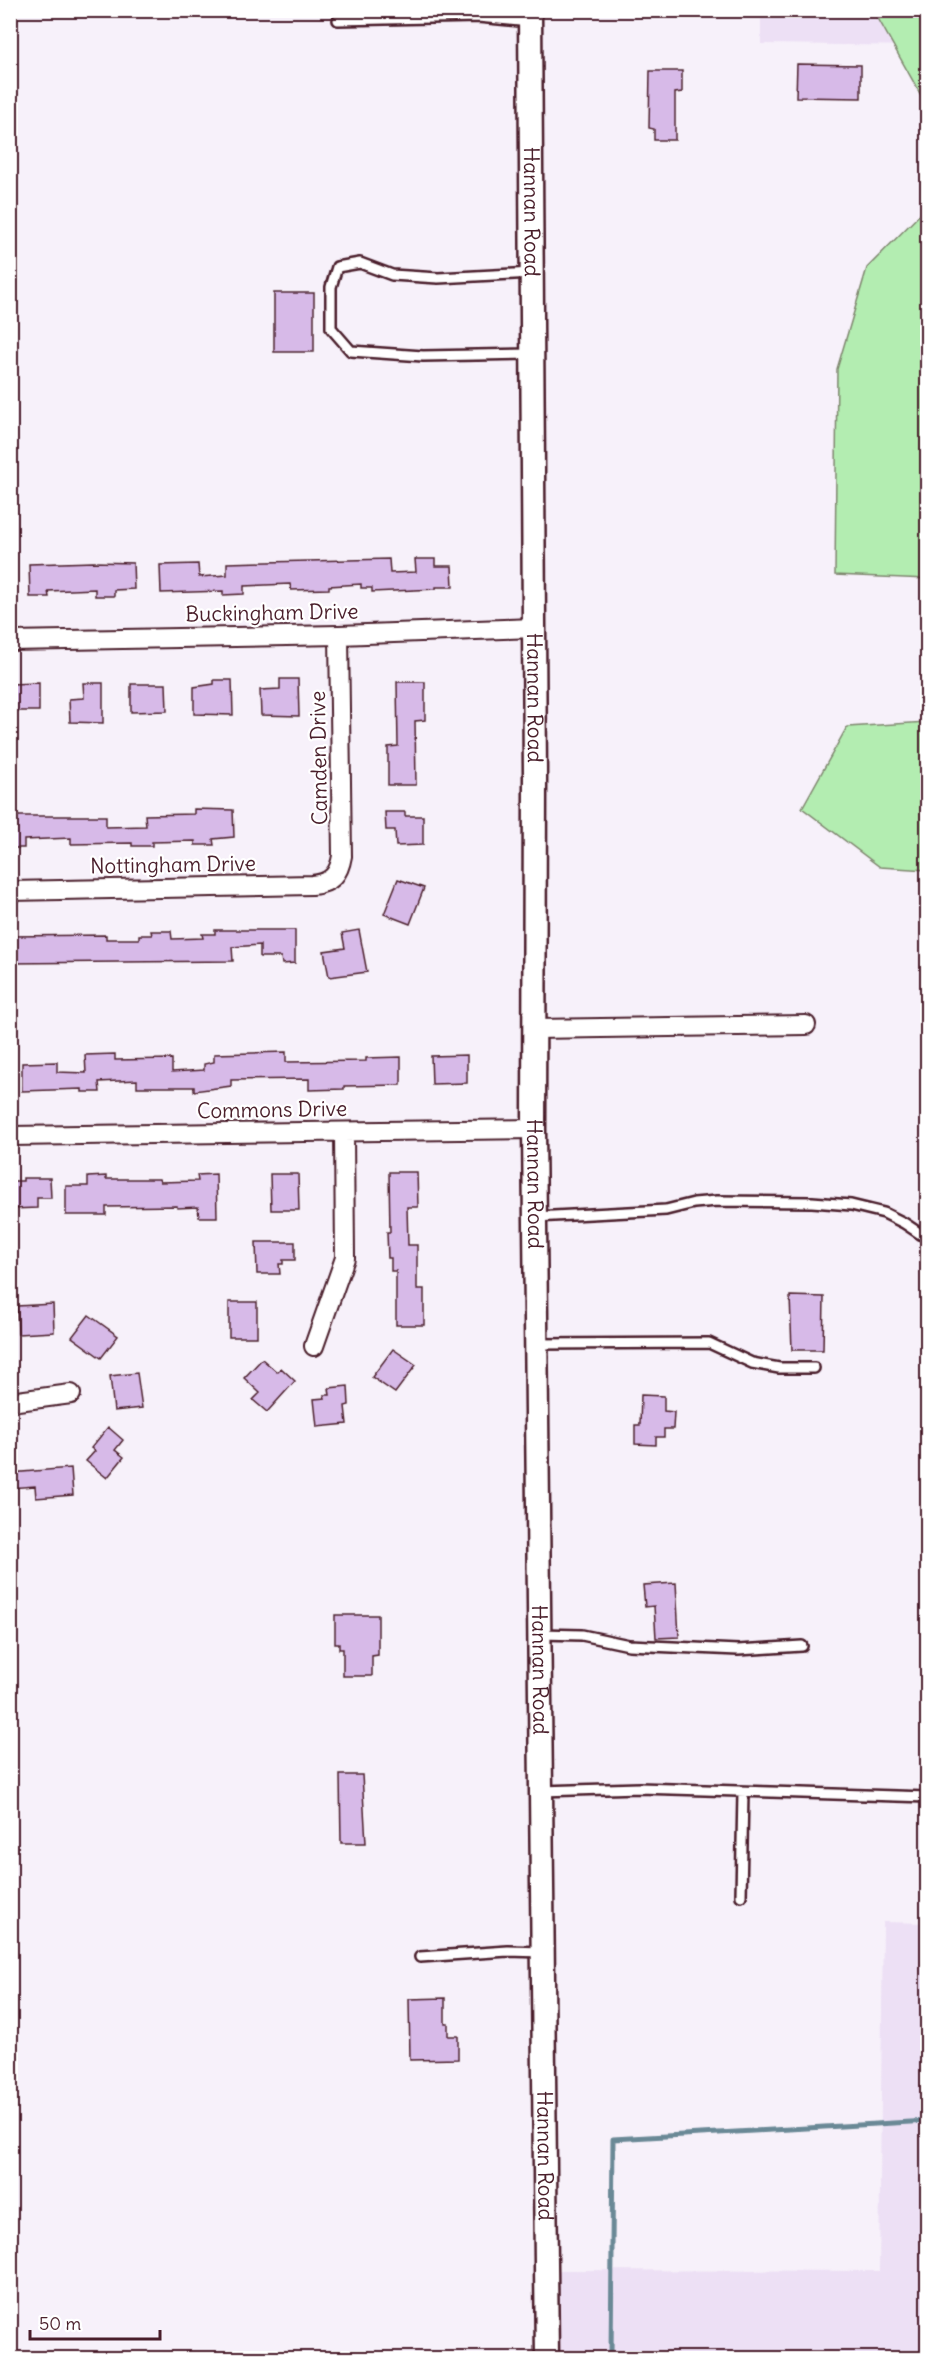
<svg xmlns="http://www.w3.org/2000/svg" width="938" height="2369" viewBox="0 0 938 2369" font-family="Delius,sans-serif">
<style>
.built{fill:#ede0f5}
.green{fill:#b3edb1;stroke:#7e866e;stroke-width:1.5}
.lines{fill:none;stroke-linecap:round;stroke-linejoin:round}
.stream{stroke:#6b8996;stroke-width:5}
.building{fill:#d7bae8;stroke:#4a1f2b;stroke-width:1.5}
.service-casing{stroke:#4a1f2b;stroke-width:14}
.minor-casing{stroke:#4a1f2b;stroke-width:22}
.tertiary-casing{stroke:#4a1f2b;stroke-width:27}
.service{stroke:#fff;stroke-width:9}
.minor{stroke:#fff;stroke-width:18}
.tertiary{stroke:#fff;stroke-width:22}
.labels{text-anchor:middle;stroke-width:4.5;stroke-linejoin:round;paint-order:stroke}
.street-label{font-size:21px;fill:#4a1f2b;stroke:#fff}
</style>
<rect width="100%" height="100%" fill="#f7f1fa"/>
<filter id="ink" filterUnits="userSpaceOnUse"><feTurbulence type="fractalNoise" baseFrequency=".0167" numOctaves="2"/><feDisplacementMap in="SourceGraphic" scale="12" xChannelSelector="R" yChannelSelector="G"/><feConvolveMatrix kernelMatrix="1 2 1 2 8 2 1 2 1" color-interpolation-filters="sRGB"/></filter>
<g filter="url(#ink)">
<path class="built" d="M 761,11 L 927,11 L 927,46 L 761,44 Z
M 883,1922 L 927,1923 L 927,2358 L 556,2358 L 554,2270 L 879,2271 Z"/>
<path class="green" d="M 874,11 L 927,11 L 927,106 Z
M 927,207 L 927,579 L 835,575 L 837,369 L 867,268 Z
M 927,722 L 927,870 L 880,867 L 802,808 L 847,727 Z"/>
<g class="lines">
<path class="stream" d="M 611,2358 L 613,2139 L 928,2121"/>
</g>
<path class="building" d="M 797,64 L 861,65 L 861,98 L 796,97 Z
M 650,71 L 682,71 L 682,92 L 675,93 L 675,140 L 654,140 L 654,129 L 649,128 Z
M 274,293 L 314,293 L 314,352 L 274,352 Z
M 389,559 L 390,573 L 416,572 L 415,559 L 435,559 L 435,566 L 452,566 L 453,587 L 436,587 L 436,589 L 372,592 L 372,588 L 361,588 L 361,584 L 329,586 L 329,589 L 291,590 L 290,584 L 244,586 L 244,594 L 223,595 L 223,591 L 161,593 L 160,565 L 198,564 L 199,577 L 227,575 L 227,563 Z
M 94,562 L 133,563 L 134,589 L 114,590 L 114,596 L 95,596 L 95,589 L 48,591 L 49,597 L 30,597 L 29,564 Z
M 280,679 L 298,679 L 299,716 L 261,715 L 260,690 L 280,689 Z
M 214,680 L 232,680 L 233,715 L 194,714 L 194,687 L 214,684 Z
M 397,682 L 425,682 L 425,720 L 415,721 L 416,785 L 388,785 L 388,747 L 398,746 Z
M 39,683 L 39,711 L 10,711 L 10,684 Z
M 83,683 L 103,683 L 103,723 L 70,722 L 69,699 L 84,698 Z
M 131,684 L 166,684 L 167,711 L 131,712 Z
M 194,809 L 233,810 L 234,837 L 213,839 L 214,845 L 195,845 L 195,841 L 152,842 L 152,846 L 132,846 L 132,843 L 71,844 L 71,838 L 24,840 L 24,848 L 10,848 L 10,816 L 106,816 L 106,827 L 146,826 L 145,815 L 194,814 Z
M 385,812 L 405,812 L 405,816 L 423,816 L 423,845 L 396,846 L 395,830 L 386,830 Z
M 398,879 L 424,888 L 410,924 L 384,914 Z
M 215,930 L 295,930 L 295,963 L 282,964 L 281,957 L 260,957 L 260,945 L 232,947 L 233,961 L 10,963 L 10,936 L 106,935 L 106,939 L 139,939 L 139,935 L 152,935 L 151,931 L 171,931 L 172,939 L 203,938 L 202,934 L 215,934 Z
M 359,930 L 367,972 L 329,977 L 324,951 L 345,948 L 342,933 Z
M 286,1052 L 286,1062 L 366,1061 L 366,1058 L 401,1057 L 401,1085 L 344,1086 L 344,1089 L 309,1090 L 309,1079 L 231,1080 L 231,1086 L 194,1091 L 194,1087 L 137,1087 L 137,1080 L 99,1082 L 100,1092 L 82,1092 L 82,1089 L 22,1091 L 22,1063 L 57,1062 L 57,1072 L 86,1073 L 85,1055 L 115,1054 L 115,1060 L 172,1059 L 172,1072 L 204,1070 L 204,1064 L 214,1062 L 214,1054 Z
M 467,1055 L 467,1083 L 432,1084 L 431,1056 Z
M 389,1172 L 417,1172 L 418,1207 L 407,1207 L 408,1245 L 417,1245 L 417,1289 L 424,1289 L 424,1325 L 396,1325 L 396,1271 L 391,1271 L 391,1258 L 388,1258 L 387,1232 L 390,1232 Z
M 216,1174 L 217,1217 L 199,1217 L 198,1207 L 177,1208 L 177,1206 L 106,1207 L 106,1215 L 66,1215 L 66,1186 L 88,1186 L 88,1177 L 106,1176 L 106,1179 L 159,1179 L 160,1182 L 198,1181 L 197,1175 Z
M 270,1174 L 298,1174 L 299,1210 L 271,1210 Z
M 23,1178 L 50,1178 L 51,1198 L 37,1198 L 37,1208 L 12,1209 L 11,1181 L 23,1181 Z
M 256,1242 L 295,1242 L 295,1260 L 283,1260 L 283,1264 L 279,1264 L 280,1274 L 257,1274 Z
M 790,1296 L 824,1297 L 823,1350 L 792,1350 Z
M 229,1302 L 257,1302 L 257,1337 L 229,1337 Z
M 53,1304 L 54,1332 L 18,1334 L 17,1306 Z
M 89,1315 L 118,1336 L 101,1358 L 72,1337 Z
M 393,1349 L 416,1365 L 395,1393 L 372,1377 Z
M 262,1359 L 277,1372 L 281,1368 L 295,1381 L 267,1412 L 253,1400 L 260,1393 L 244,1378 Z
M 137,1373 L 142,1408 L 114,1411 L 110,1376 Z
M 348,1386 L 349,1405 L 345,1406 L 347,1424 L 317,1427 L 314,1399 L 325,1398 L 324,1395 L 330,1395 L 329,1388 Z
M 641,1395 L 664,1396 L 664,1411 L 674,1412 L 673,1429 L 664,1429 L 664,1437 L 656,1437 L 656,1445 L 635,1444 L 635,1425 L 640,1425 Z
M 108,1427 L 123,1440 L 115,1450 L 124,1457 L 107,1478 L 86,1461 L 95,1451 L 91,1448 Z
M 71,1468 L 73,1495 L 36,1498 L 35,1486 L 10,1488 L 10,1473 Z
M 676,1583 L 679,1637 L 656,1638 L 654,1606 L 645,1607 L 643,1585 Z
M 335,1615 L 378,1615 L 378,1655 L 372,1656 L 372,1676 L 343,1676 L 343,1649 L 339,1649 L 339,1643 L 335,1643 Z
M 340,1775 L 362,1775 L 366,1843 L 341,1843 Z
M 445,1998 L 445,2023 L 448,2023 L 448,2036 L 458,2036 L 458,2059 L 410,2060 L 409,1999 Z"/>
<g class="lines">
<defs>
<path id="service" d="M 338,20 L 478,17 L 530,22
M 532,273 L 438,278 L 392,275 L 360,263 L 337,267 L 331,287 L 331,328 L 351,351 L 423,356 L 532,354
M 535,1217 L 666,1210 L 694,1203 L 717,1201 L 812,1202 L 851,1205 L 884,1213 L 904,1223 L 928,1239
M 536,1344 L 709,1343 L 752,1363 L 779,1368 L 814,1368
M 540,1634 L 582,1635 L 629,1645 L 738,1650 L 802,1646
M 541,1791 L 639,1788 L 928,1797
M 741,1896 L 743,1792
M 420,1957 L 508,1951 L 543,1952"/>
<path id="minor" d="M 10,641 L 339,635 L 534,628
M 10,891 L 312,885 C 332,883 339,874 342,856 L 339,635
M 534,1029 L 806,1025
M 10,1136 L 534,1129
M 314,1346 L 345,1258 L 344,1132
M 10,1402 L 71,1394"/>
<g id="tertiary">
<path id="s1" d="M 530,10 L 535,776 L 534,1129 L 547,2358"/>
</g>
</defs>
<use href="#service" class="service-casing"/>
<use href="#minor" class="minor-casing"/>
<use href="#tertiary" class="tertiary-casing"/>
<use href="#service" class="service"/>
<use href="#minor" class="minor"/>
<use href="#tertiary" class="tertiary"/>
</g>
</g>
<g class="labels">
<g class="street-label">
<text dy="7" stroke="none"><textPath href="#s1" startOffset="202">Hannan Road</textPath></text>
<text transform="translate(272 613) rotate(-1)" y="7">Buckingham Drive</text>
<text dy="7" stroke="none"><textPath href="#s1" startOffset="688">Hannan Road</textPath></text>
<text transform="translate(319 758) rotate(-91)" y="7">Camden Drive</text>
<text transform="translate(173 865) rotate(-1)" y="7">Nottingham Drive</text>
<text transform="translate(272 1110) rotate(-1)" y="7">Commons Drive</text>
<text dy="7" stroke="none"><textPath href="#s1" startOffset="1174">Hannan Road</textPath></text>
<text dy="7" stroke="none"><textPath href="#s1" startOffset="1660">Hannan Road</textPath></text>
<text dy="7" stroke="none"><textPath href="#s1" startOffset="2146">Hannan Road</textPath></text>
</g>
</g>
<rect width="938" height="2369" fill="none" stroke="#fff" stroke-width="36"/>
<rect x="18" y="18" width="902" height="2333" fill="none" stroke="#4a1f2b" stroke-width="2" filter="url(#ink)"/>
<path d="M30 2330v9h130v-9" fill="none" stroke="#4a1f2b" stroke-width="3"/>
<text x="39" y="2330" font-size="18" fill="#4a1f2b" stroke="#ffffff" stroke-width="4.5" paint-order="stroke">50 m</text>
</svg>
